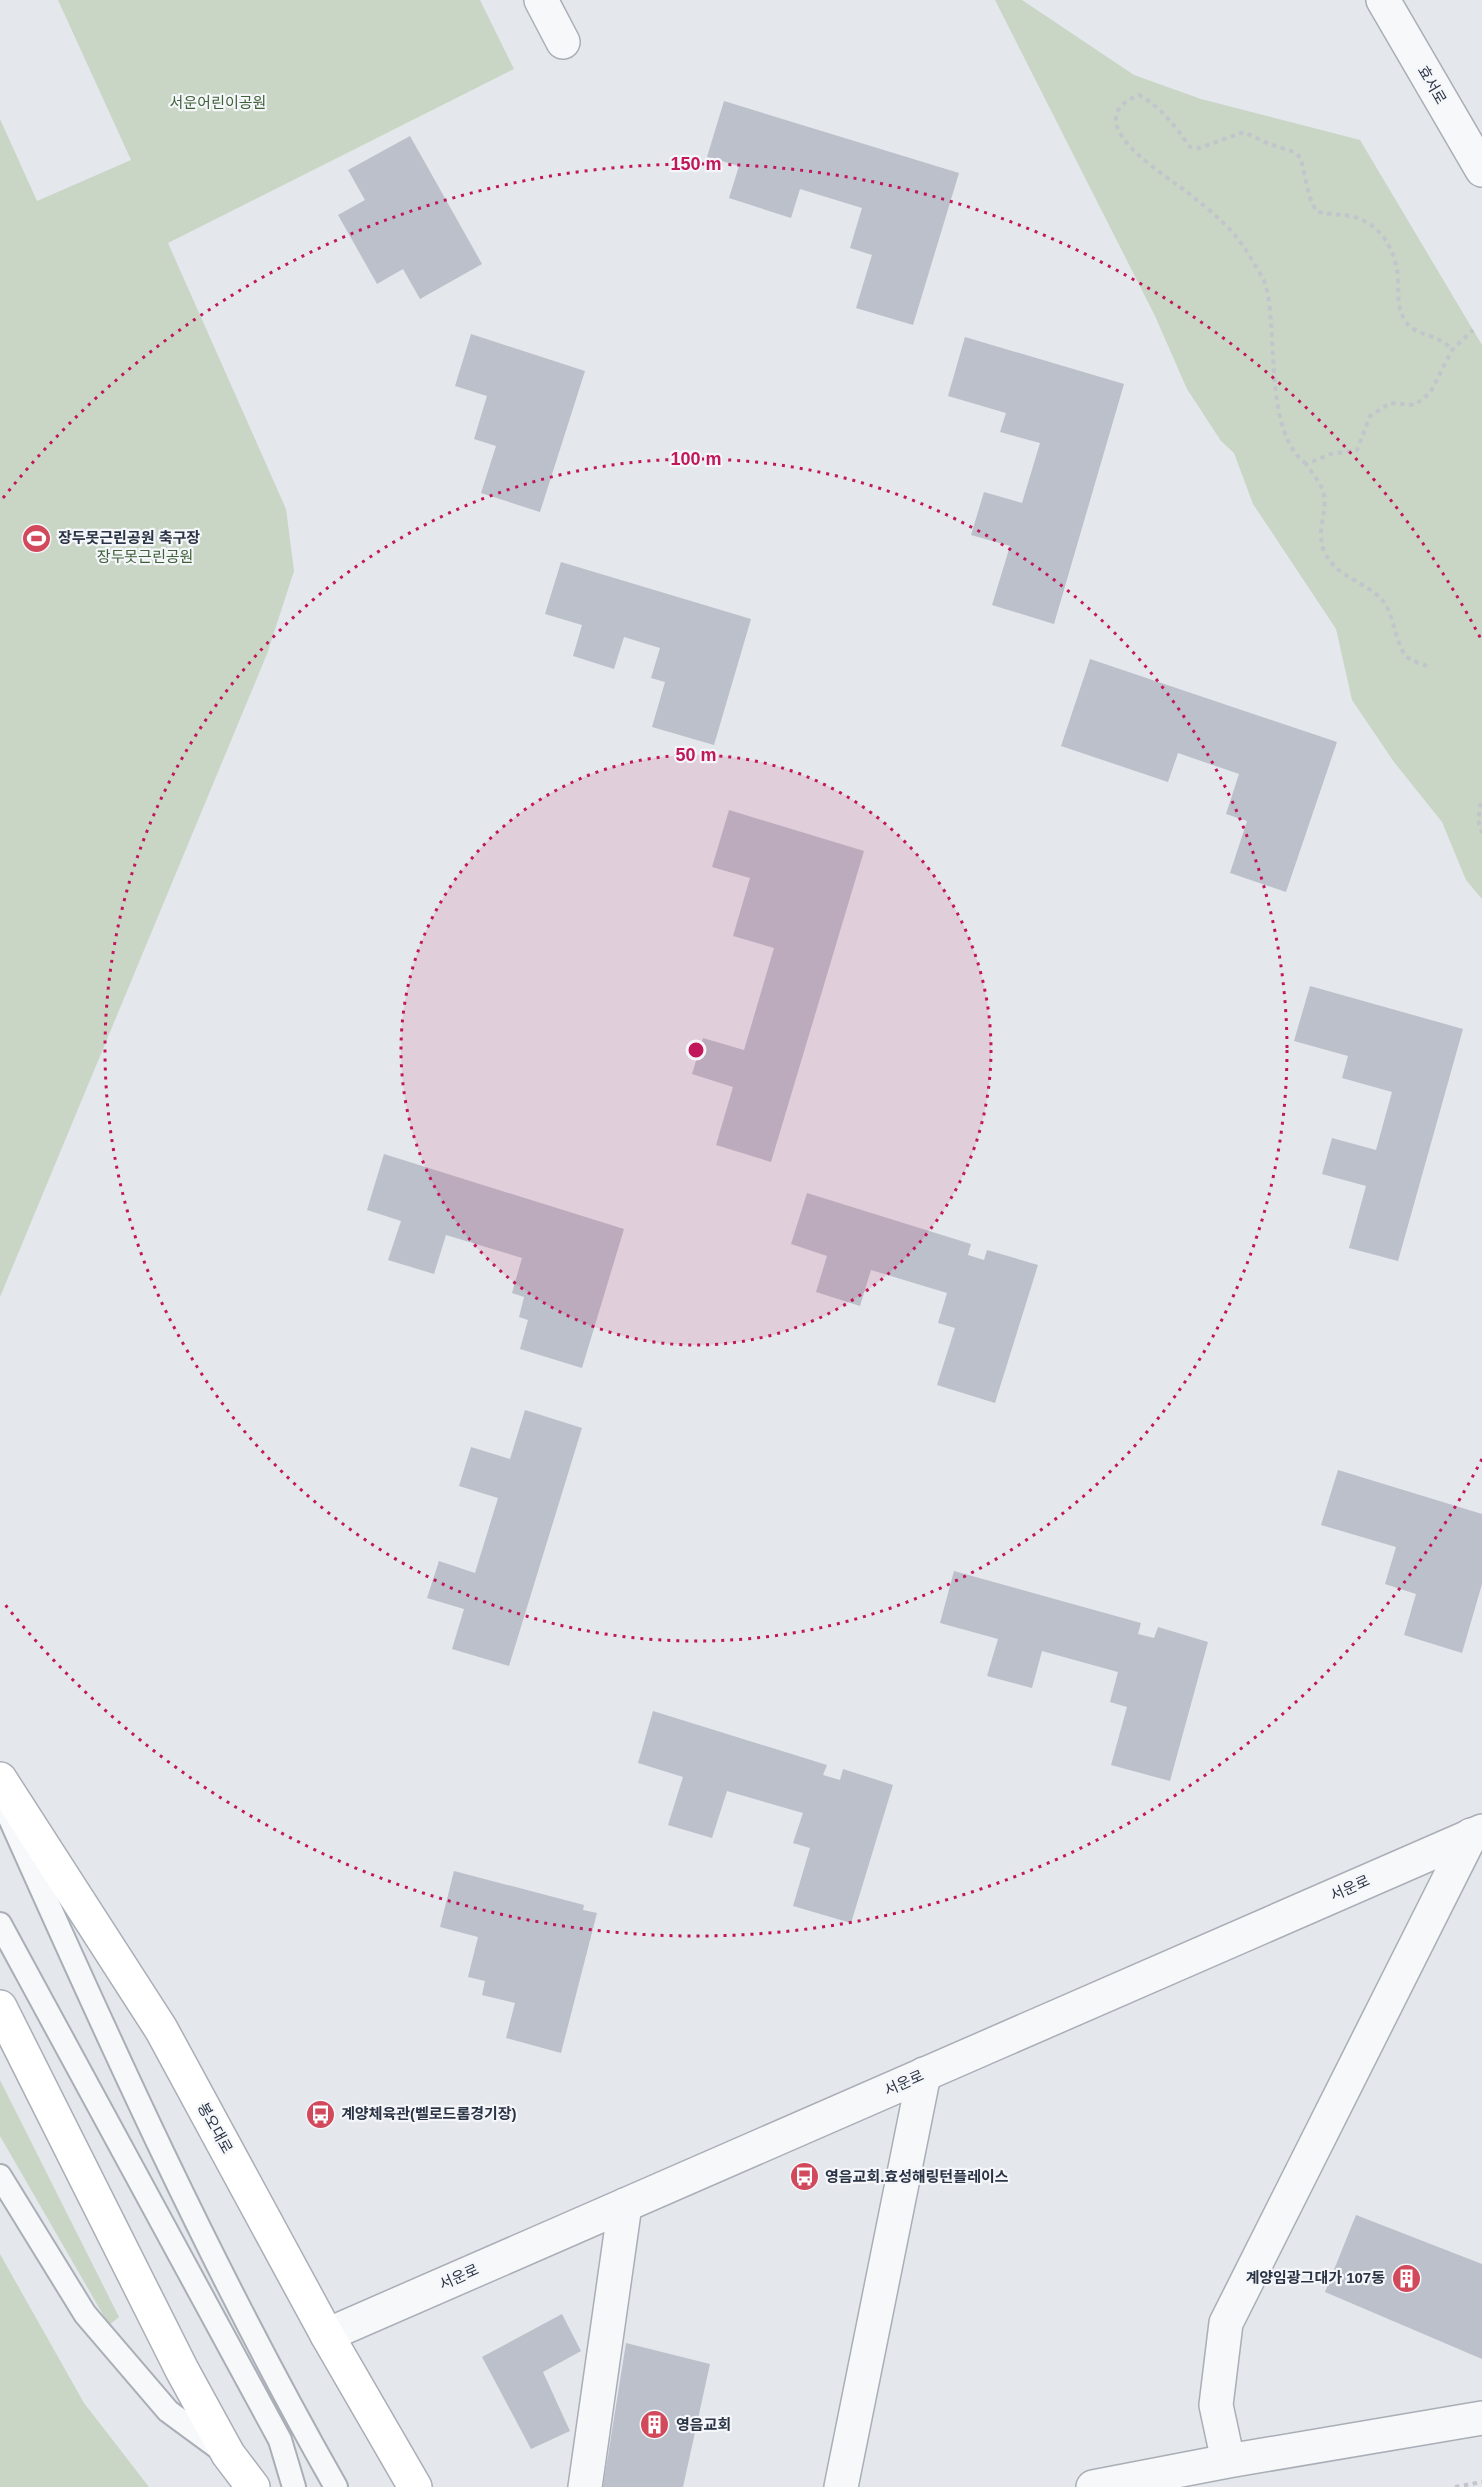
<svg xmlns="http://www.w3.org/2000/svg" width="1482" height="2487" viewBox="0 0 1482 2487" font-family="Arial,'Noto Sans KR',sans-serif">
<style>
.green{fill:#c9d6c5}
.building{fill:#bbc0ca}
.lines{fill:none;stroke-linecap:round;stroke-linejoin:round}
.service-casing{stroke:#a9aeb7;stroke-width:26}
.minor-casing{stroke:#a9aeb7;stroke-width:36}
.tertiary-casing{stroke:#a9aeb7;stroke-width:36}
.secondary-casing{stroke:#a9aeb7;stroke-width:36}
.path{stroke:#c2c5cb;stroke-width:4;stroke-dasharray:4.5 4.5;stroke-linecap:butt}
.service{stroke:#f7f8fa;stroke-width:22}
.minor{stroke:#f7f8fa;stroke-width:33}
.tertiary{stroke:#f7f8fa;stroke-width:33}
.secondary{stroke:#fff;stroke-width:33}
.ring{fill:none;stroke:#c2185b;stroke-width:3;stroke-dasharray:3 6}
.labels{text-anchor:middle;stroke-width:4.5;stroke-linejoin:round;paint-order:stroke}
.street-label{font-size:15px;fill:#2b3445;stroke:#f4f6f9}
.park-label{font-size:15px;fill:#3f6138;stroke:#f4f6f9}
.poi-label{font-size:15px;font-weight:bold;fill:#2b3445;stroke:#f4f6f9;text-anchor:start}
.centre{fill:#c2185b;stroke:#f4f6f9;stroke-width:3}
.ring-label{font-size:18px;text-anchor:middle;font-weight:bold;fill:#c2185b;stroke:#f4f6f9;stroke-width:4.5;stroke-linejoin:round;paint-order:stroke}
</style>
<rect width="100%" height="100%" fill="#e4e7ec"/>
<path class="green" d="M 58,0 L 480,0 L 514,69 L 168,243 L 286,509 L 294,571 L 267,654 L 0,1297 L 0,119 L 37,201 L 131,160 Z
M 995,0 L 1022,0 L 1134,75 L 1201,99 L 1360,140 L 1482,345 L 1482,899 L 1466,880 L 1442,822 L 1394,762 L 1352,700 L 1336,629 L 1253,504 L 1234,453 L 1221,441 L 1187,389 L 1155,316 Z
M 0,2080 L 119,2317 L 109,2325 L 0,2136 Z
M 0,2254 L 84,2403 L 149,2487 L 0,2487 Z"/>
<path class="building" d="M 724,101 L 959,173 L 913,325 L 856,308 L 872,255 L 850,248 L 862,208 L 800,189 L 791,218 L 729,198 L 739,166 L 707,157 Z
M 410,136 L 482,264 L 420,299 L 403,269 L 377,284 L 338,215 L 365,200 L 348,170 Z
M 471,334 L 585,371 L 540,512 L 481,493 L 496,446 L 474,439 L 487,396 L 455,386 Z
M 965,337 L 1124,384 L 1054,624 L 992,605 L 1010,546 L 971,535 L 984,492 L 1022,503 L 1040,443 L 1000,432 L 1006,413 L 948,396 Z
M 561,562 L 751,619 L 714,745 L 652,727 L 665,682 L 651,678 L 660,648 L 624,637 L 614,669 L 573,656 L 582,625 L 545,614 Z
M 1090,659 L 1337,742 L 1286,892 L 1230,873 L 1247,821 L 1226,814 L 1239,774 L 1178,753 L 1168,782 L 1061,746 Z
M 729,810 L 864,851 L 771,1162 L 716,1145 L 733,1087 L 692,1074 L 703,1038 L 744,1050 L 774,948 L 733,936 L 750,878 L 712,867 Z
M 1310,986 L 1463,1029 L 1398,1261 L 1349,1248 L 1366,1186 L 1322,1174 L 1332,1138 L 1376,1150 L 1392,1092 L 1342,1078 L 1348,1056 L 1294,1041 Z
M 384,1154 L 624,1229 L 582,1368 L 520,1349 L 528,1320 L 519,1317 L 524,1297 L 512,1293 L 522,1258 L 446,1235 L 434,1274 L 388,1260 L 401,1221 L 367,1210 Z
M 807,1193 L 971,1244 L 968,1255 L 984,1260 L 987,1250 L 1038,1265 L 995,1403 L 937,1385 L 955,1328 L 938,1323 L 947,1293 L 871,1270 L 860,1306 L 816,1292 L 827,1256 L 791,1244 Z
M 525,1410 L 582,1428 L 509,1666 L 452,1649 L 464,1609 L 427,1598 L 439,1561 L 475,1573 L 498,1498 L 459,1486 L 471,1447 L 510,1459 Z
M 1338,1470 L 1482,1514 L 1482,1584 L 1462,1653 L 1404,1635 L 1416,1594 L 1385,1584 L 1396,1547 L 1321,1525 Z
M 954,1571 L 1141,1623 L 1138,1634 L 1154,1638 L 1158,1627 L 1208,1642 L 1170,1781 L 1111,1765 L 1127,1707 L 1110,1702 L 1118,1672 L 1042,1651 L 1032,1688 L 987,1676 L 998,1639 L 940,1623 Z
M 653,1711 L 827,1765 L 823,1775 L 840,1780 L 843,1769 L 893,1785 L 851,1923 L 793,1906 L 810,1848 L 793,1843 L 803,1813 L 727,1791 L 712,1838 L 668,1825 L 683,1777 L 638,1763 Z
M 454,1871 L 584,1905 L 583,1910 L 597,1913 L 561,2053 L 506,2038 L 515,2003 L 482,1995 L 485,1981 L 468,1977 L 478,1937 L 440,1927 Z
M 1356,2215 L 1482,2264 L 1482,2359 L 1325,2292 Z
M 562,2314 L 581,2351 L 543,2372 L 570,2431 L 531,2449 L 482,2357 Z
M 626,2343 L 710,2364 L 683,2487 L 603,2487 Z"/>
<g class="lines">
<defs>
<path id="service" d="M 7,1812 C 109,2041 212,2269 336,2487
M 0,1924 L 280,2440 L 294,2487
M 0,2176 L 85,2314 L 168,2411 L 221,2450"/>
<path id="minor" d="M 541,0 L 563,42
M 1228,2461 L 1216,2405 L 1226,2323 L 1471,1835
M 585,2487 L 625,2205
M 841,2487 L 924,2074
M 1093,2487 L 1228,2461 L 1482,2418"/>
<path id="tertiary" d="M 1383,0 L 1482,170
M 327,2335 L 1482,1831"/>
<path id="secondary" d="M 0,1779 L 161,2029 L 327,2335 L 415,2487
M 0,2007 L 182,2370 L 228,2454 L 253,2487"/>
</defs>
<use href="#service" class="service-casing"/>
<use href="#minor" class="minor-casing"/>
<use href="#tertiary" class="tertiary-casing"/>
<use href="#secondary" class="secondary-casing"/>
<path class="path" d="M 1306,464 C 1302,460 1297,456 1294,451 C 1272,420 1274,358 1271,322 C 1270,309 1269,293 1264,281 C 1259,271 1250,256 1243,246 C 1229,225 1207,208 1187,192 C 1164,174 1074,121 1139,95 C 1161,107 1175,126 1190,147 L 1199,148 L 1244,132 L 1269,144 L 1294,152 L 1301,158 L 1309,196 L 1316,211 C 1330,216 1346,213 1360,219 C 1384,229 1396,253 1398,278 C 1399,294 1396,307 1406,322 C 1417,337 1440,334 1452,350
M 1427,666 C 1422,664 1415,662 1410,659 C 1395,650 1396,617 1383,601 C 1366,581 1336,578 1324,551 C 1316,530 1327,515 1324,496 C 1322,483 1313,475 1306,464 L 1331,454 L 1357,450 L 1370,416 L 1390,403 L 1415,405 L 1430,393 L 1452,350 L 1473,330
M 1481,803 L 1478,820 L 1482,833
M 1455,2487 L 1482,2482"/>
<use href="#service" class="service"/>
<use href="#minor" class="minor"/>
<use href="#tertiary" class="tertiary"/>
<use href="#secondary" class="secondary"/>
</g>
<circle cx="696" cy="1050" r="295" fill="#c2185b" fill-opacity=".12"/>
<g class="ring">
<circle cx="696" cy="1050" r="295"/>
<circle cx="696" cy="1050" r="591"/>
<path d="M1482 1459A886 886 0 0 1 3 1602M3 498A886 886 0 0 1 1482 641"/>
</g>
<defs>
<symbol id="stadium-disc" viewBox="-11 -11 22 22"><circle r="9.5" fill="#d1495b" stroke="#f4f6f9"/><path d="M0-5a6.5 5 0 1 0 0 10a6.5 5 0 1 0 0-10ZM-3.5-1.8h7v3.6h-7Z" fill="#fff"/></symbol>
<symbol id="bus-disc" viewBox="-11 -11 22 22"><circle r="9.5" fill="#d1495b" stroke="#f4f6f9"/><path d="M-5-6H5V4H4V6H2V4H-2V6H-4V4H-5ZM-3.5-4V0h7V-4ZM-3.5 1.2v1.5H-2V1.2ZM2 1.2v1.5H3.5V1.2Z" fill="#fff"/></symbol>
<symbol id="building-disc" viewBox="-11 -11 22 22"><circle r="9.5" fill="#d1495b" stroke="#f4f6f9"/><path d="M-4-6H4V6H1V3H-1V6H-4ZM-2.5-4.3h1.7v1.8h-1.7ZM.8-4.3h1.7v1.8H.8ZM-2.5-1h1.7V.8h-1.7ZM.8-1h1.7V.8H.8Z" fill="#fff"/></symbol>
</defs>
<g fill-rule="evenodd">
<use href="#stadium-disc" x="20" y="522" width="33" height="33"/>
<use href="#bus-disc" x="304" y="2098" width="33" height="33"/>
<use href="#bus-disc" x="788" y="2160" width="33" height="33"/>
<use href="#building-disc" x="1390" y="2262" width="33" height="33"/>
<use href="#building-disc" x="638" y="2408" width="33" height="33"/>
</g>
<g class="labels">
<g class="street-label">
<text transform="translate(1432 85) rotate(60)" y="5">효서로</text>
<text transform="translate(1350 1888) rotate(-24)" y="5">서운로</text>
<text transform="translate(904 2083) rotate(-24)" y="5">서운로</text>
<text transform="translate(215 2128) rotate(61)" y="5">봉오대로</text>
<text transform="translate(459 2277) rotate(-24)" y="5">서운로</text>
</g>
<g class="park-label">
<text x="218" y="108">서운어린이공원</text>
<text x="145" y="562">장두못근린공원</text>
</g>
<g class="poi-label">
<text x="58" y="543">장두못근린공원 축구장</text>
<text x="341" y="2119">계양체육관(벨로드롬경기장)</text>
<text x="825" y="2182">영음교회.효성해링턴플레이스</text>
<text x="1385" y="2283" text-anchor="end">계양임광그대가 107동</text>
<text x="676" y="2430">영음교회</text>
</g>
</g>
<circle cx="696" cy="1050" r="9" class="centre"/>
<g class="ring-label">
<text x="696" y="170">150 m</text>
<text x="696" y="465">100 m</text>
<text x="696" y="761">50 m</text>
</g>
</svg>
